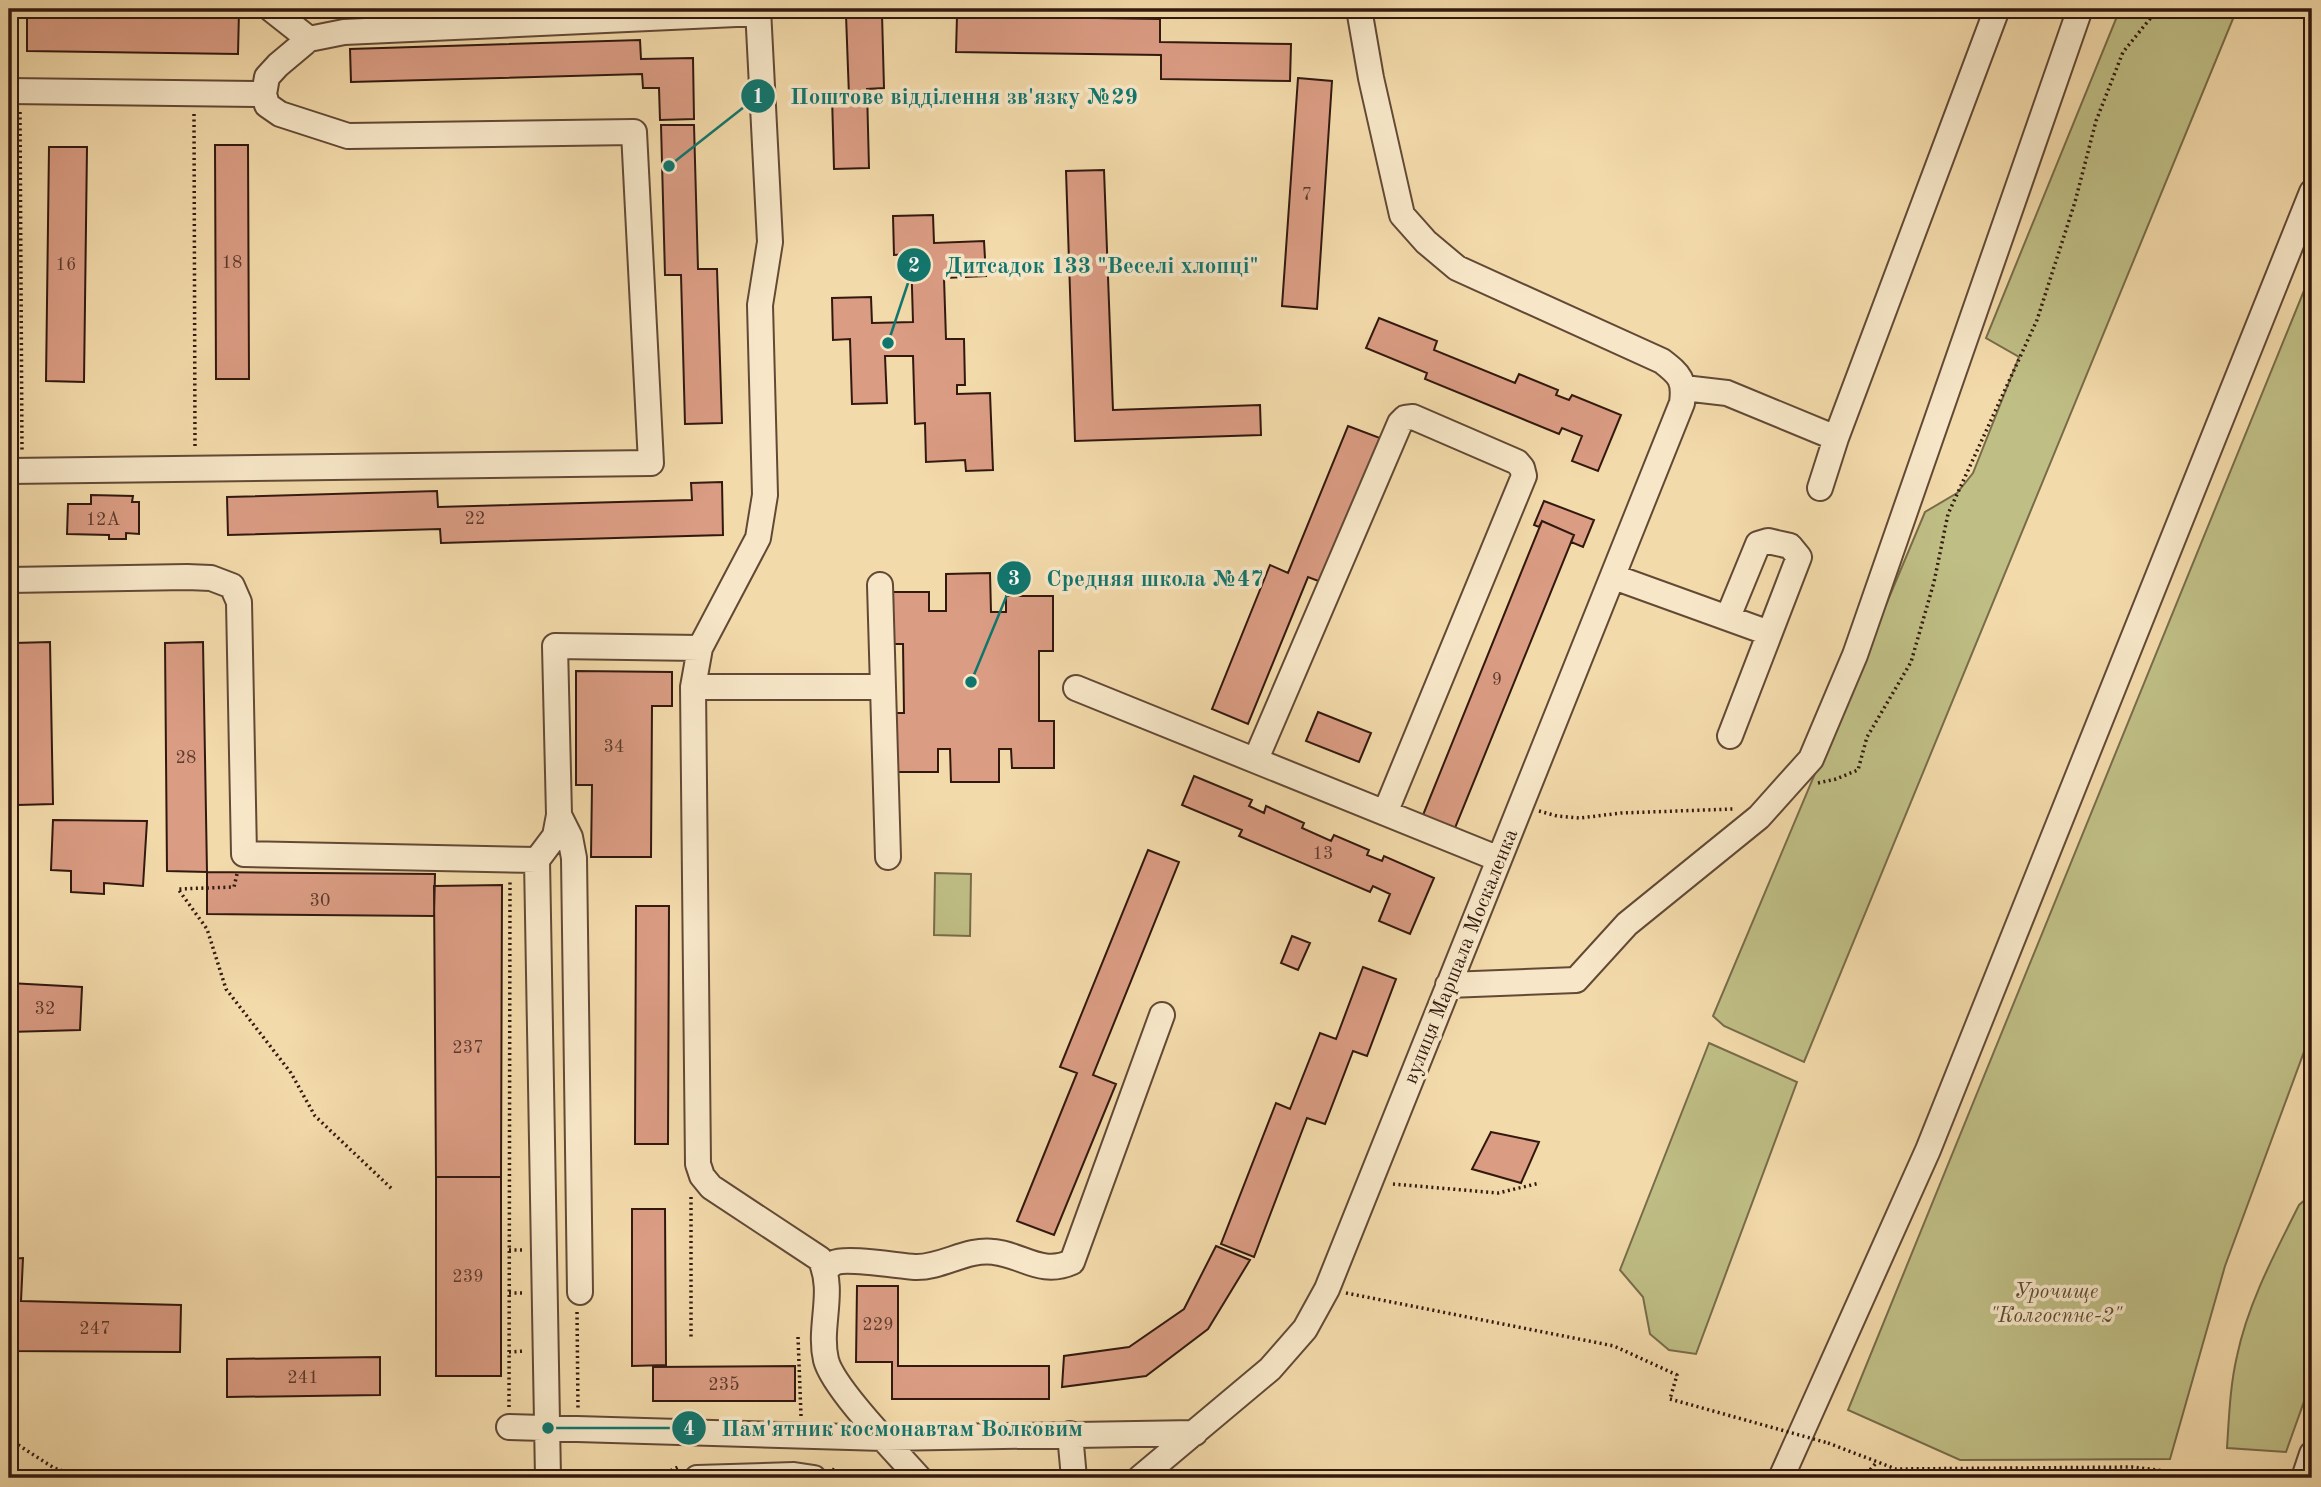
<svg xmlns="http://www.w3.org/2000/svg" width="2321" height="1487" viewBox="0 0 2321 1487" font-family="'Old Standard TT',serif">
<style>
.green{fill:#bfbe85;stroke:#786c4a;stroke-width:2}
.building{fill:#da9c83;stroke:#32190f;stroke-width:2}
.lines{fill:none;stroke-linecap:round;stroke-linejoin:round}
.minor-casing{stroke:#624936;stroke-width:28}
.path{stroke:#32190f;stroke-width:3.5;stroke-dasharray:2 3.5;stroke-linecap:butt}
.minor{stroke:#f7e7c8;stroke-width:24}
.path-bridge{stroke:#32190f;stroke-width:3.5;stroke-dasharray:2 3.5;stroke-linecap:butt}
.labels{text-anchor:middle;stroke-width:7;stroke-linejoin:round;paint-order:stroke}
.number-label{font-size:18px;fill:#5c3a2c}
.street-label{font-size:21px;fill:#32190f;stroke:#f7e7c8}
.park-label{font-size:21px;font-style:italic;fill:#5c4b32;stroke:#f7e7c8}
.leader{fill:none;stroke:#0f766e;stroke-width:2.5}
.callout-dot{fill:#0f766e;stroke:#f7e7c8;stroke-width:2.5}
.mark-label{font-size:21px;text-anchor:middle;font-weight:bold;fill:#fff}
.callout-label{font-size:23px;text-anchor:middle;font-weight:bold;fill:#0f766e;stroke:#f7e7c8;stroke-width:7;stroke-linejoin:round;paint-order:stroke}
</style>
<rect width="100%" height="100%" fill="#f3daaa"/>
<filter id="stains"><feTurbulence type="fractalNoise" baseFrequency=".00286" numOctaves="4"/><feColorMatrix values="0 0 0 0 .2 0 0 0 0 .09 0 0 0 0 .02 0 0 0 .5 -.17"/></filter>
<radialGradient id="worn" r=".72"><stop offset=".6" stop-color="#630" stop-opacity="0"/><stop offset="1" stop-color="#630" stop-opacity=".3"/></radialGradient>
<path class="green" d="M 2120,9 L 2237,9 L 1804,1062 L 1724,1026 L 1713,1016 L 1925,512 L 1957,493 L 1973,473 L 2019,357 L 1986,338 Z
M 2312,271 L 2312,1030 L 2225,1266 L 2170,1459 L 1960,1460 L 1848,1410 Z
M 935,873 L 971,874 L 970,936 L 934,935 Z
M 1709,1043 L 1797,1082 L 1696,1354 L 1669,1350 L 1650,1334 L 1643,1297 L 1620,1270 Z
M 2312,1194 L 2312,1379 L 2286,1452 L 2227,1448 C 2229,1417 2230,1386 2237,1356 C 2248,1303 2275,1253 2299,1205 Z"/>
<path class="building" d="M 27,9 L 239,11 L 238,54 L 27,51 Z
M 882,14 L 884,88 L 867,89 L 869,168 L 834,169 L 832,96 L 849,96 L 846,15 Z
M 957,16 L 1160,19 L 1160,42 L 1291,44 L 1290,81 L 1161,79 L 1161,55 L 956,52 Z
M 640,40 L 641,59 L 693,58 L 694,119 L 660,120 L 659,88 L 643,88 L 642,74 L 351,82 L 350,49 Z
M 1298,78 L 1332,81 L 1317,309 L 1282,306 Z
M 661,125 L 694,125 L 698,269 L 717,269 L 722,423 L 685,424 L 681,275 L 665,275 Z
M 215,145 L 248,145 L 249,379 L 216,379 Z
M 49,147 L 87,147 L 84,382 L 46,381 Z
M 1104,170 L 1113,410 L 1260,405 L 1261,435 L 1075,441 L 1066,171 Z
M 933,215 L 934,243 L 984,241 L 986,276 L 944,278 L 946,339 L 964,339 L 965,385 L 957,385 L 957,394 L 990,393 L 993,470 L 966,471 L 965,460 L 926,462 L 925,423 L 915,424 L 913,356 L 885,356 L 887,403 L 852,404 L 850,339 L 833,340 L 832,298 L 871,297 L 872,323 L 913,322 L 911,254 L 894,255 L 893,216 Z
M 1379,318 L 1437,341 L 1434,350 L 1515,383 L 1519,374 L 1558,390 L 1556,395 L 1569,400 L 1572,395 L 1621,415 L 1598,471 L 1572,461 L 1582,436 L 1562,428 L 1559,434 L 1425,379 L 1427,373 L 1366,348 Z
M 1348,426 L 1380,438 L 1321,582 L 1308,577 L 1248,724 L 1212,709 L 1270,565 L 1288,573 Z
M 722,482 L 723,535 L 441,543 L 440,529 L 228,535 L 227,497 L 437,491 L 438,507 L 692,500 L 691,483 Z
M 91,495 L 133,496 L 132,502 L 139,502 L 139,534 L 126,533 L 126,539 L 109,539 L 109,535 L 67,534 L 68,504 L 91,504 Z
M 1544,501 L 1594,520 L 1583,547 L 1571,542 L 1574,535 L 1542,521 L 1539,527 L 1534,525 Z
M 1542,521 L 1574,535 L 1455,828 L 1423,815 Z
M 990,573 L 991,612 L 1006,612 L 1006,596 L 1053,596 L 1053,651 L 1039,651 L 1039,721 L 1054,721 L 1054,768 L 1012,768 L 1011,749 L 999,749 L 999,782 L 951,782 L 950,749 L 938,749 L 938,772 L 893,772 L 892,713 L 904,713 L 903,644 L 891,644 L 891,592 L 929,592 L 929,611 L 946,611 L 946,574 Z
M 50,642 L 53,804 L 18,805 L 14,643 Z
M 203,642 L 207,872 L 167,871 L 165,643 Z
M 576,671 L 672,672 L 672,706 L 652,706 L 651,857 L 591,857 L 592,785 L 576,785 Z
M 1318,712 L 1371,733 L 1359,762 L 1306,741 Z
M 1194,776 L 1252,800 L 1249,806 L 1264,813 L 1266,806 L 1304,823 L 1302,828 L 1331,841 L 1334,835 L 1369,850 L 1367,855 L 1382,861 L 1384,856 L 1434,878 L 1410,934 L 1379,921 L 1390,894 L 1373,886 L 1370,892 L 1239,836 L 1242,830 L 1182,805 Z
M 53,820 L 147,821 L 143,886 L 104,883 L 104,894 L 71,892 L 71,871 L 51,870 Z
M 1148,850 L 1179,862 L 1093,1075 L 1116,1084 L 1054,1235 L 1017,1221 L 1077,1073 L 1060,1067 Z
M 207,872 L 435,874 L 434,916 L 207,914 Z
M 502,885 L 501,1177 L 436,1177 L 434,886 Z
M 636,906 L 669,906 L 668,1144 L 635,1144 Z
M 1292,936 L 1310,943 L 1298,970 L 1281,963 Z
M 1363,967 L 1396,979 L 1367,1056 L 1353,1051 L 1325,1124 L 1307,1118 L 1254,1257 L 1221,1244 L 1276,1103 L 1290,1109 L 1320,1033 L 1336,1039 Z
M 9,983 L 82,987 L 80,1030 L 9,1032 Z
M 1491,1132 L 1539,1142 L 1521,1183 L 1472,1169 Z
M 436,1177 L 501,1177 L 501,1376 L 436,1376 Z
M 632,1209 L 665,1209 L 666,1365 L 632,1366 Z
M 1216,1246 L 1250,1260 L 1208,1329 L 1146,1376 L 1062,1387 L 1064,1356 L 1129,1347 L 1184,1309 Z
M 23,1258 L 21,1301 L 181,1305 L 180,1352 L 9,1351 L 9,1259 Z
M 857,1286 L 898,1286 L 898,1366 L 1049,1366 L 1049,1399 L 892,1399 L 892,1362 L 856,1362 Z
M 380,1357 L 380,1395 L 227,1397 L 227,1359 Z
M 795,1366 L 795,1401 L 653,1401 L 653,1367 Z"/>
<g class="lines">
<defs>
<path id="minor" d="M 271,9 L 309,39
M 758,9 L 770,242 L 760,305 L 765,495 L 758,538 L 700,648 L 693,687 L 698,1164 L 702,1176 L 711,1187 L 820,1259 C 836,1291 818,1326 826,1360 C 833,1388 897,1453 919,1478
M 9,91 L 264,94
M 1684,388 L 1727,393 L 1836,438 L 1997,9
M 9,471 L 651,463 L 634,132 L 348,136 L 280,114 L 267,105 L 264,94 L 267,77 L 278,65 L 309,39 L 344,32 L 758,13
M 1820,488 L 1836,438
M 1614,577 L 1769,633
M 9,580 L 187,577 L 211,578 L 232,586 L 239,602 L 244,854 L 537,860
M 880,585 L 888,857
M 1728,617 L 1758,544 L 1768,541 L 1790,546 L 1799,557 L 1730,736
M 693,687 L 883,687
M 1076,688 L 1499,859
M 1256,759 L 1400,423 L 1405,418 L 1413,417 L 1517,462 L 1522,468 L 1524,476 L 1385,813
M 559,815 L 570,837 L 574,858 L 580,1292
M 1448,985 L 1576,980 L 1627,924 L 1759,817 L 1811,759 L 1855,655 L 2080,9
M 826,1270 C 828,1268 830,1265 834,1263 C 846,1257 898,1266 915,1267 C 942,1268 967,1248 994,1252 C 1023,1255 1041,1276 1072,1262 L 1162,1015
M 509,1427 L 884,1438 L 1195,1433
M 1070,1434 L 1074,1478
M 548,1478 L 537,860 L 555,836 L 559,815 L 555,646 L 700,648
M 697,1478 L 794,1475 L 814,1478
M 1140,1478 L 1270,1369 L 1305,1329 L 1327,1289 L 1682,403 C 1685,380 1680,375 1662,361 L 1457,268 L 1426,242 L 1402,215 L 1371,78 L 1359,9
M 1781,1478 L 1928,1150 L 2312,192
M 2304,1478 L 2312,1454"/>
</defs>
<use href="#minor" class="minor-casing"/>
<path class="path" d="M 20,112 L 22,451
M 194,114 L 195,449
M 1818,783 L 1836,779 L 1858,770 L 1867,737 L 1911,662 L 1934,582 L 1948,514 L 2037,320 L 2075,202 L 2096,121 L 2123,52 L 2158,9
M 1539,811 L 1557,816 L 1580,818 L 1621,813 L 1733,809
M 237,874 L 234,887 L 178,889 L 207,929 L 226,989 L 291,1073 L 315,1116 L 392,1189
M 1393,1184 L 1498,1193 L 1540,1183
M 691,1197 L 691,1337
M 509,1250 L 525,1250
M 509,1293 L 524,1293
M 1346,1293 L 1614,1346 L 1677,1375 L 1670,1399
M 577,1312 L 578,1409
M 798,1337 L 801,1416
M 509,1352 L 524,1351
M 509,1407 L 510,879
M 9,1439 L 54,1468 L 84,1478
M 1828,1443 L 1896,1469 L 2132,1467 L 2174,1472 L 2193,1478
M 832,1469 L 849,1478
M 656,1478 L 678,1467
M 1863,1478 L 1876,1463
M 2255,1478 L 2286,1473"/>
<use href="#minor" class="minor"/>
<path class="path-bridge" d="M 1670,1399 L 1828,1443"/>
</g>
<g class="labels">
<g class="number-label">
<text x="1307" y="200">7</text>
<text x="232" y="268">18</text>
<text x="66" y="270">16</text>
<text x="475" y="524">22</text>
<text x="103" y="525">12А</text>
<text x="1497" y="685">9</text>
<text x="614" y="752">34</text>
<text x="186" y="763">28</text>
<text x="1323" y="859">13</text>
<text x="320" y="906">30</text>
<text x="45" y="1014">32</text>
<text x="468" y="1053">237</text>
<text x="468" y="1282">239</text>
<text x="878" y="1330">229</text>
<text x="95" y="1334">247</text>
<text x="303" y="1383">241</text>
<text x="724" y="1390">235</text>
</g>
<g class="street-label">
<text transform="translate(1460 956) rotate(-68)" y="7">вулиця Маршала Москаленка</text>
</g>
<g class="park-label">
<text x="2056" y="1298">Урочище<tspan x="2056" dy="24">"Колгоспне-2"</tspan></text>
</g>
</g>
<path class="leader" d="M669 166L758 96M888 343L914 265M971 682L1014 578M548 1428L689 1428"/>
<g class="callout-dot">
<circle cx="669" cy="166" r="7"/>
<circle cx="888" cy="343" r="7"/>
<circle cx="971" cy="682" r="7"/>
<circle cx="548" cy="1428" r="7"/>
<circle cx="758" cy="96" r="18"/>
<circle cx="914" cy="265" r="18"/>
<circle cx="1014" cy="578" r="18"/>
<circle cx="689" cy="1428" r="18"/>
</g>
<g class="mark-label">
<text x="758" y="103">1</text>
<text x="914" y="272">2</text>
<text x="1014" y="585">3</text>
<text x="689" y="1435">4</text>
</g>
<g class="callout-label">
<text x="964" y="104">Поштове відділення зв'язку №29</text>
<text x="1102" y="273">Дитсадок 133 "Веселі хлопці"</text>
<text x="1155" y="586">Средняя школа №47</text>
<text x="902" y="1436">Пам'ятник космонавтам Волковим</text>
</g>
<rect width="2321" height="1487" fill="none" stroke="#f3daaa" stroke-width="35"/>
<rect x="10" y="10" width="2300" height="1466" fill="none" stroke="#32190f" stroke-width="3.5"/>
<rect x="18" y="18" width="2286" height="1452" fill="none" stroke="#32190f" stroke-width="2"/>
<rect width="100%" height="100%" filter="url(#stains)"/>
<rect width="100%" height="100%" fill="url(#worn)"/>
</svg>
